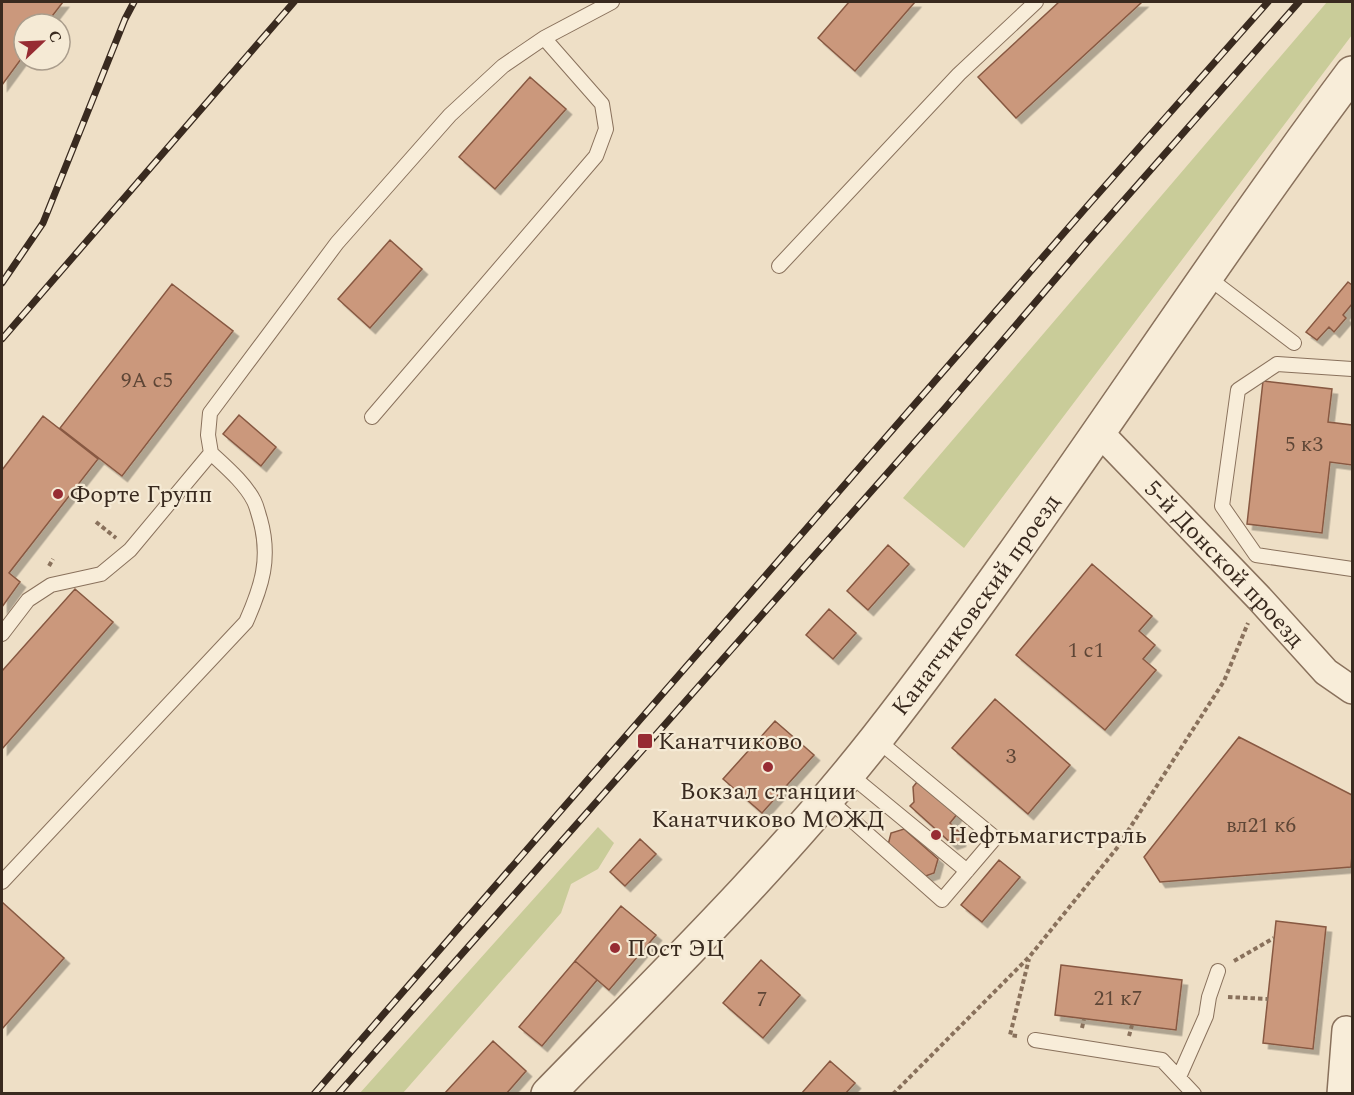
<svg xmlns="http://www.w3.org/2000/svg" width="1354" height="1095" viewBox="0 0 1354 1095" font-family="Spectral,serif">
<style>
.green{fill:#c9cc99}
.building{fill:#cb987c;stroke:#885942;stroke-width:1.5;filter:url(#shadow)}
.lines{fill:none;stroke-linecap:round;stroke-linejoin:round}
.service-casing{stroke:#89715c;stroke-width:16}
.minor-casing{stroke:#89715c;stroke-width:30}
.tertiary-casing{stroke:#89715c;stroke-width:36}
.path{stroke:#89715c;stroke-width:4;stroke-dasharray:4.5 3;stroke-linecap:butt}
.service{stroke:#f8edd9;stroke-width:14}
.minor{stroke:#f8edd9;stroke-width:27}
.tertiary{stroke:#f8edd9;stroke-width:33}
.rail-casing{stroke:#392a1f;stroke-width:7}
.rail{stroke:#f5ead5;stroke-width:4.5;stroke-dasharray:14;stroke-linecap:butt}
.poi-dot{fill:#972c33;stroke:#f5ead5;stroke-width:2}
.labels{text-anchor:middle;stroke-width:4.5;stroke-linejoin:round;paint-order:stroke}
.number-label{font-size:21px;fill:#5e4636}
.poi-label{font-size:24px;fill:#392a1f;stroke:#f5ead5;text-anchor:start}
.street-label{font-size:24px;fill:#392a1f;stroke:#f5ead5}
</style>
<defs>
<filter id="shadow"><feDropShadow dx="5.5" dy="5.5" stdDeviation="0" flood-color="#0004"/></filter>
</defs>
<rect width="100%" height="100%" fill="#eedfc6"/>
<path class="green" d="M 1327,2 L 1352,2 L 1352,35 L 964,548 L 903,498 Z
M 598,827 L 614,843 L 598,869 L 571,884 L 561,913 L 403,1093 L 360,1093 Z"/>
<path class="building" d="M 2,2 L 63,2 L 46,24 L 24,24 L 24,55 L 2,85 Z
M 849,2 L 915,2 L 855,71 L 818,38 Z
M 1059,2 L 1142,2 L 1016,118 L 978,77 Z
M 530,77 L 566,109 L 495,189 L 459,157 Z
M 390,240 L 422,269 L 370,328 L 338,299 Z
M 1348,282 L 1352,285 L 1352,304 L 1343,315 L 1346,318 L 1334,332 L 1329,327 L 1317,340 L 1306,332 Z
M 172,284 L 233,331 L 122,476 L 60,428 Z
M 1263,381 L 1332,389 L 1328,422 L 1352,425 L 1352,465 L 1330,462 L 1322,533 L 1247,524 Z
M 239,415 L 276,447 L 261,466 L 223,434 Z
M 43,416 L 98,459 L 9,573 L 20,582 L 2,607 L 2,470 Z
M 888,545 L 909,564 L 868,610 L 847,591 Z
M 1092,564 L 1152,616 L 1139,631 L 1155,645 L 1143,659 L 1156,670 L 1105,730 L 1016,655 Z
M 75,589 L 113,622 L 2,749 L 2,671 Z
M 829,609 L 856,633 L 833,659 L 806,635 Z
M 995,699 L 1070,765 L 1028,814 L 952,748 Z
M 775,721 L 814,755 L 762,813 L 723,779 Z
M 1239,737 L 1352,795 L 1352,855 L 1351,867 L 1160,882 L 1144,857 Z
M 920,778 L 958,813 L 950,823 L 961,834 L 960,841 L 952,844 L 910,806 L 914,802 L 913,787 Z
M 904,829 L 938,859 L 934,873 L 923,877 L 888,845 L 891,833 Z
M 640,839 L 656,854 L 625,886 L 610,872 Z
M 999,860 L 1020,877 L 982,922 L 961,905 Z
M 2,902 L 64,958 L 2,1029 Z
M 621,906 L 656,935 L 609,990 L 575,961 Z
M 1276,921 L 1326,927 L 1313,1049 L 1263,1043 Z
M 761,960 L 800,995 L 763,1038 L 723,1003 Z
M 575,961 L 597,980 L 542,1046 L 519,1027 Z
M 1061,965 L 1182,980 L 1176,1030 L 1055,1015 Z
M 493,1041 L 526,1071 L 506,1094 L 444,1094 Z
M 830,1061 L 855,1083 L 845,1094 L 801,1094 Z"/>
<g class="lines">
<defs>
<path id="service" d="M 779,266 L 959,74 L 1036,2
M 1206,276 L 1294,343
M 1352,369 L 1277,364 L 1238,390 L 1222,506 L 1256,555 L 1352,569
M 372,417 L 596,156 L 606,129 L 602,104 L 544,38
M 2,634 L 28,600 L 51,585 L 101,574 L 130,550 L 211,453 L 208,435 L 210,413 L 337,243 L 450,115 L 503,66 L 544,38 L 612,2
M 848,773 L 967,871
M 827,798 L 942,900 L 995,838 L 876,739
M 2,882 L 246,622 C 262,586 271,558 260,519 C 258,513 257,507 254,501 C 245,483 226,467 211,453
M 1035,1040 L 1162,1060 L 1194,1094
M 1179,1077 L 1206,1016 L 1209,997 L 1218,971"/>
<g id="minor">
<path id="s1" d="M 1099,432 L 1259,598 L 1326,672 L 1352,690"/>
<path d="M 1341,1094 L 1346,1030"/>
</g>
<g id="tertiary">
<path id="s2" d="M 548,1094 C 661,978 777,865 877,738 C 1045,523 1189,291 1352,73"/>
</g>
</defs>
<use href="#service" class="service-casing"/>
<use href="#minor" class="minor-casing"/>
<use href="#tertiary" class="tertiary-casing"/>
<path class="path" d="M 96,522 L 116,538
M 49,566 L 53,559
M 1234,961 L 1274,938
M 1228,997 L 1268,999
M 1082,1028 L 1084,1019
M 1017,1036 L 1010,1035 L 1029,959
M 1129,1036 L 1132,1025
M 893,1094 L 1030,956 L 1117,848 L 1224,681 L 1248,623"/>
<use href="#service" class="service"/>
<use href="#minor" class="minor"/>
<use href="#tertiary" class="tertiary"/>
<defs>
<path id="rail" d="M 2,283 L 43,223 L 125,19 L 134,2
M 2,339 L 294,2
M 314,1094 L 1090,203 L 1268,2
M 338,1094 L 945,408 L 1087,242 L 1299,2"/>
</defs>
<use href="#rail" class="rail-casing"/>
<use href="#rail" class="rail"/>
</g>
<g class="poi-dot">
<circle cx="58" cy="494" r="6"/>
<rect x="637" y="733" width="16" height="16" rx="3"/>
<circle cx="768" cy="767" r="6"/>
<circle cx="936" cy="835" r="6"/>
<circle cx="615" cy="948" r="6"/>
</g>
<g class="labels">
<g class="number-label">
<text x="147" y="387">9А с5</text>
<text x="1304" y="451">5 к3</text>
<text x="1086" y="657">1 с1</text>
<text x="1011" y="763">3</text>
<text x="1261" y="832">вл21 к6</text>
<text x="1118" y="1005">21 к7</text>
<text x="762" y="1006">7</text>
</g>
<g class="poi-label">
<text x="70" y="502">Форте Групп</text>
<text x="658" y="749">Канатчиково</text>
<text x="768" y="799" text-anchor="middle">Вокзал станции<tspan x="768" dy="28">Канатчиково МОЖД</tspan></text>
<text x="948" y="843">Нефтьмагистраль</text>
<text x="627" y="956">Пост ЭЦ</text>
</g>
<g class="street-label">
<text dy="8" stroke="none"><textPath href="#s1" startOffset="182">5-й Донской проезд</textPath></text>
<text dy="8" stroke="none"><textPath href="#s2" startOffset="651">Канатчиковский проезд</textPath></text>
</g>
</g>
<rect width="1354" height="1095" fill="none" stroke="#392a1f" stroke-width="6"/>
<g transform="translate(42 42) rotate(67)"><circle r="28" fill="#f5ead5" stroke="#aa9d8c" stroke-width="1.5"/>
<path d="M0-4.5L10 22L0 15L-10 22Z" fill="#972c33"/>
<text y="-9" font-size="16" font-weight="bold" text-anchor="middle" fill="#392a1f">С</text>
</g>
</svg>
